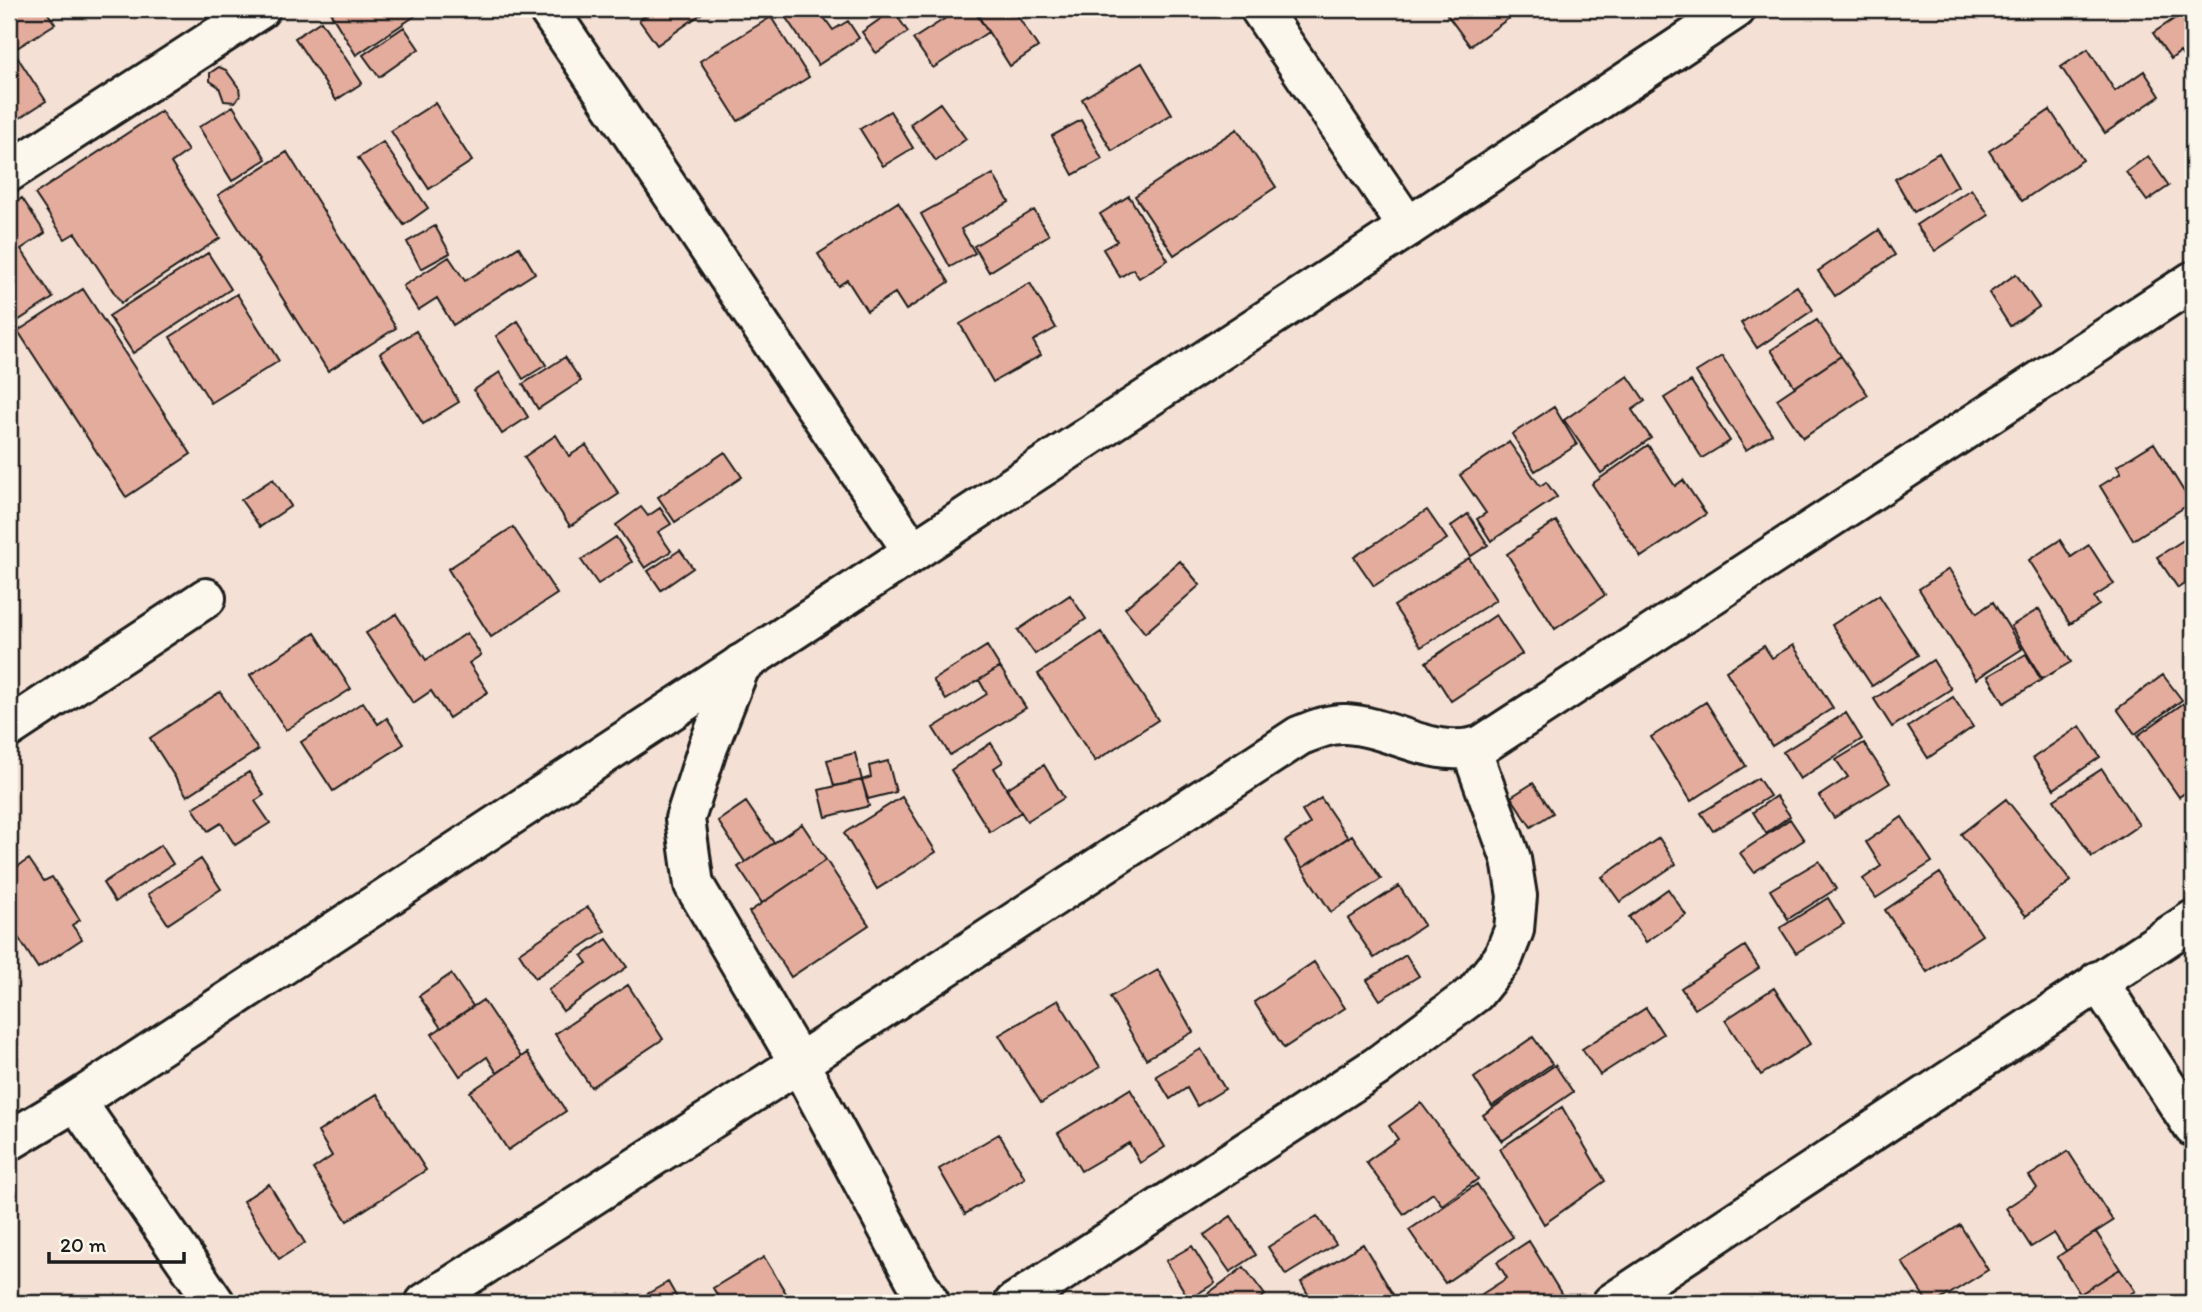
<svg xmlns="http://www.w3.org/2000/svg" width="2202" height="1312" viewBox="0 0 2202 1312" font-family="Itim,sans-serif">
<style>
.building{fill:#e4ac9d;stroke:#1c1c1c;stroke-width:2}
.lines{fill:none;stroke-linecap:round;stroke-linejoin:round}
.street-casing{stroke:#1c1c1c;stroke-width:44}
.secondary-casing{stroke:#1c1c1c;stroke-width:44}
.street{stroke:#fbf7ec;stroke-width:38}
.secondary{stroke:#fbf7ec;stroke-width:38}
</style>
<rect width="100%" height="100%" fill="#f4e0d4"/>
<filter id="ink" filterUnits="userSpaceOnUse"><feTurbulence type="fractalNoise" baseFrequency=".0143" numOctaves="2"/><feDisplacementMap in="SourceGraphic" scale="14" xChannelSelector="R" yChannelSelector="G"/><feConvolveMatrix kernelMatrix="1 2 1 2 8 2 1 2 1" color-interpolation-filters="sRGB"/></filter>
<g filter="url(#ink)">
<path class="building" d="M 9,9 L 45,9 L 55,24 L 9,53 Z
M 340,9 L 411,9 L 415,16 L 356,55 L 331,14 Z
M 655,9 L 708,9 L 657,45 L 639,20 Z
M 780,9 L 818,9 L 833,30 L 848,21 L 859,38 L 818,65 Z
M 960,9 L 973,9 L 988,32 L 933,68 L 913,39 Z
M 991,9 L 1013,9 L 1038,47 L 1010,66 L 979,17 Z
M 1443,9 L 1518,9 L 1519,11 L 1470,46 Z
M 2189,9 L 2193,9 L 2193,71 L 2180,52 L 2171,59 L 2153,33 Z
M 893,10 L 908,32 L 876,53 L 862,32 Z
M 771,17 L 809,77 L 738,121 L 700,61 Z
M 321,21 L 362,83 L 336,100 L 295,38 Z
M 404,27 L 419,49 L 379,77 L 363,55 Z
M 2088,49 L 2115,91 L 2144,71 L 2160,96 L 2105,133 L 2061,67 Z
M 18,58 L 46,101 L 15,121 L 9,111 L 9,64 Z
M 1142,63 L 1172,114 L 1112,151 L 1082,99 Z
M 219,67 L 226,70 L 239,88 L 240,96 L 235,102 L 224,101 L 219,87 L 210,81 L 210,73 Z
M 435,103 L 472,161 L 429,189 L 391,131 Z
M 940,103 L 966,139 L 936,161 L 910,124 Z
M 233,106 L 266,159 L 232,181 L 199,127 Z
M 2050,110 L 2083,160 L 2022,201 L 1989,151 Z
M 161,111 L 188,151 L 171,163 L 220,238 L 121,303 L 75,233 L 65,239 L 35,194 Z
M 890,111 L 913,148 L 883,166 L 860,129 Z
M 1081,120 L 1102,159 L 1073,175 L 1052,136 Z
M 1237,129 L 1276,187 L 1174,255 L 1135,196 Z
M 383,142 L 428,208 L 404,225 L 358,158 Z
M 287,152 L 396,328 L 328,371 L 218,195 Z
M 1939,153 L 1958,186 L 1914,212 L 1895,179 Z
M 2148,156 L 2169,186 L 2147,201 L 2126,172 Z
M 993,174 L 1009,202 L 961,229 L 975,253 L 950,267 L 921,214 Z
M 1971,189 L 1989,215 L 1935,251 L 1916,225 Z
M 1129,196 L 1168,260 L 1139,278 L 1133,269 L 1120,277 L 1103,249 L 1117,241 L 1100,214 Z
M 22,198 L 45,233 L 21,249 L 53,298 L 19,320 L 9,304 L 9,207 Z
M 898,202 L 949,282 L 906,310 L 895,293 L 867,311 L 847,280 L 838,286 L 818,254 Z
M 1034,210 L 1049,235 L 989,272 L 974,246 Z
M 435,226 L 450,253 L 421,269 L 407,242 Z
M 1879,230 L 1895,255 L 1835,296 L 1818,271 Z
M 519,247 L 535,273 L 453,325 L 437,298 L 418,310 L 403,286 L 449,257 L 465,281 Z
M 208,253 L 231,289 L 133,353 L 109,316 Z
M 2016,274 L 2039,307 L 2010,326 L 1989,293 Z
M 1030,283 L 1056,328 L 1033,341 L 1041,355 L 993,382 L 960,324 Z
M 1797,286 L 1813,310 L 1757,348 L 1741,323 Z
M 83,289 L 191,454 L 126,497 L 18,331 Z
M 237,294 L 279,361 L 211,403 L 170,337 Z
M 1817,320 L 1841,356 L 1795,387 L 1771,350 Z
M 518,321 L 546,365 L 523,379 L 496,336 Z
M 416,331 L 459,402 L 423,424 L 380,353 Z
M 1722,356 L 1772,434 L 1746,450 L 1696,372 Z
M 1841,356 L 1868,395 L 1803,438 L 1777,399 Z
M 565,357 L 581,381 L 538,409 L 523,384 Z
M 500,372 L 528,417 L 502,434 L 474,390 Z
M 1628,376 L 1645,401 L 1632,410 L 1651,438 L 1601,473 L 1564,420 Z
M 1691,381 L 1730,441 L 1702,458 L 1664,398 Z
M 1554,407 L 1577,445 L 1535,471 L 1512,434 Z
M 556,435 L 569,456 L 586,445 L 619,494 L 570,526 L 524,457 Z
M 1509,442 L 1540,486 L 1546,482 L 1557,497 L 1491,541 L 1477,519 L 1486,513 L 1460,475 Z
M 2154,443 L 2191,503 L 2133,540 L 2100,486 L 2121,473 L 2117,466 Z
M 1648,445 L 1675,486 L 1683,480 L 1706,514 L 1641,557 L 1592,484 Z
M 725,452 L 742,477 L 675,522 L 658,497 Z
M 273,479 L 291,506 L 260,527 L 241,500 Z
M 641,507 L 648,516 L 660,508 L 671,524 L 658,532 L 671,551 L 645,568 L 616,525 Z
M 1427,510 L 1447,539 L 1374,586 L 1354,557 Z
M 1468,514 L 1488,545 L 1471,556 L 1451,526 Z
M 1556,521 L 1605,595 L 1555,629 L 1507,554 Z
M 513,527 L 557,594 L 491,637 L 448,569 Z
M 2193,534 L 2193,578 L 2178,588 L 2157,557 Z
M 616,537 L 632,562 L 598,584 L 581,560 Z
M 2060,540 L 2071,557 L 2089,545 L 2114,584 L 2094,597 L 2099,605 L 2070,624 L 2029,560 Z
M 680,550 L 693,568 L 661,590 L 648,571 Z
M 1469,558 L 1496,600 L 1421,647 L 1394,606 Z
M 1180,561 L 1200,585 L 1145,633 L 1125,608 Z
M 1949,569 L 1977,613 L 1993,602 L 2022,649 L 1976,679 L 1919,589 Z
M 1070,595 L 1086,619 L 1035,654 L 1018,630 Z
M 1879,595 L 1918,655 L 1872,686 L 1832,625 Z
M 2039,609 L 2071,662 L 2042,679 L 2011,626 Z
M 396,614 L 426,660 L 467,633 L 481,655 L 469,663 L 488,692 L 449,718 L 431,691 L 413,703 L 366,633 Z
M 1496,615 L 1522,654 L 1451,701 L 1426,662 Z
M 1101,632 L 1158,720 L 1095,761 L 1038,674 Z
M 315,633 L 351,689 L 286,730 L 250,675 Z
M 1793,645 L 1833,708 L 1772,746 L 1726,671 L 1764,646 L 1772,658 Z
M 987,646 L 1000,667 L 946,700 L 933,680 Z
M 2026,654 L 2041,680 L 2004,703 L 1988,676 Z
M 1933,660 L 1951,689 L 1892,727 L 1874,699 Z
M 1000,667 L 1026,708 L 950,755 L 933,728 L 987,694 L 979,680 Z
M 2163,675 L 2182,700 L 2135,734 L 2117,709 Z
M 220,692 L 258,750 L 187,796 L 150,738 Z
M 1953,697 L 1973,727 L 1928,758 L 1908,727 Z
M 363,702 L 378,724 L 387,718 L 404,744 L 333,791 L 301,742 Z
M 1706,702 L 1746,766 L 1691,801 L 1651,737 Z
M 2184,703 L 2193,716 L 2193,787 L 2179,797 L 2137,736 Z
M 1846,713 L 1862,739 L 1800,779 L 1783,752 Z
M 2080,726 L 2100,757 L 2054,789 L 2033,758 Z
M 991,743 L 1003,762 L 994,768 L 1021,812 L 990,832 L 951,770 Z
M 1864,743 L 1890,783 L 1834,818 L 1819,796 L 1848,777 L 1836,760 Z
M 855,753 L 862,780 L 834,786 L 827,760 Z
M 888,761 L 896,792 L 868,799 L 862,780 L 871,777 L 869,766 Z
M 1044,765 L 1064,798 L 1027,821 L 1006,789 Z
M 2102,769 L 2139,825 L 2092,857 L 2054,800 Z
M 249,772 L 264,795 L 255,801 L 270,823 L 235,845 L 221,823 L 208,831 L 193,808 Z
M 1758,778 L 1770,796 L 1713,831 L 1701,813 Z
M 862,780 L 869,806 L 826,817 L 819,790 Z
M 1533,783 L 1553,813 L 1531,827 L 1511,797 Z
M 1776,796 L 1790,816 L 1766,833 L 1753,812 Z
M 902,797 L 936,852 L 877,889 L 844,833 Z
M 1321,798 L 1348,838 L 1302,868 L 1285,841 L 1310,824 L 1302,811 Z
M 2006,799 L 2071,881 L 2026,916 L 1961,834 Z
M 746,802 L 774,843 L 745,862 L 718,821 Z
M 1902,817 L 1932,862 L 1876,898 L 1863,879 L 1881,866 L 1866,842 Z
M 1790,819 L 1804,840 L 1754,872 L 1740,853 Z
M 802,824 L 826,860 L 762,903 L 738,867 Z
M 1352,835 L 1381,879 L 1331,912 L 1302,868 Z
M 1659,838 L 1676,864 L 1620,902 L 1602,877 Z
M 161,845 L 173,864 L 115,902 L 103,883 Z
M 29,859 L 44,881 L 52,877 L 80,920 L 72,925 L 82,939 L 38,968 L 16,934 L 9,938 L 9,872 Z
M 201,859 L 221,889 L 168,924 L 148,894 Z
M 826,860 L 869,925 L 791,977 L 749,912 Z
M 1819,861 L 1836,889 L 1788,919 L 1770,890 Z
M 1940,873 L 1982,935 L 1927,972 L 1885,910 Z
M 1399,886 L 1424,925 L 1374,958 L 1348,919 Z
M 1668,889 L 1686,915 L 1646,942 L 1629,917 Z
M 1828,898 L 1844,924 L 1796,953 L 1780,928 Z
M 588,907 L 605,931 L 535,978 L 519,953 Z
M 607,939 L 627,967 L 563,1011 L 548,990 L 587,963 L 582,956 Z
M 1745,946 L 1759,968 L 1695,1009 L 1681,988 Z
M 1406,955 L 1419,976 L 1380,1000 L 1367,980 Z
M 1314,962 L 1345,1008 L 1284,1048 L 1254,1002 Z
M 1158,970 L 1193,1032 L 1146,1059 L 1110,997 Z
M 451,974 L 473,1006 L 441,1028 L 419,996 Z
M 628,985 L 663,1039 L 591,1087 L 555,1034 Z
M 1774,988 L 1810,1044 L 1761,1075 L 1725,1020 Z
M 483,1000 L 521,1057 L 497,1073 L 487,1057 L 460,1076 L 432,1034 Z
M 1058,1000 L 1100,1067 L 1041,1103 L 999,1035 Z
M 1646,1008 L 1663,1034 L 1600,1075 L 1582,1049 Z
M 1533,1037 L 1552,1064 L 1492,1106 L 1474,1078 Z
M 1201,1049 L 1225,1089 L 1197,1106 L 1187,1088 L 1170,1099 L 1156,1076 Z
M 527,1053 L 566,1111 L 508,1150 L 470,1092 Z
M 1555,1065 L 1573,1092 L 1502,1141 L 1483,1115 Z
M 1130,1089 L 1165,1147 L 1140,1163 L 1129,1143 L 1081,1171 L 1058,1133 Z
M 377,1094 L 426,1170 L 347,1221 L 313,1169 L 332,1156 L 318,1132 Z
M 1421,1103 L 1478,1179 L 1442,1205 L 1433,1193 L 1404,1214 L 1366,1162 L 1398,1139 L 1389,1126 Z
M 1562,1107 L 1605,1181 L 1544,1224 L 1500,1149 Z
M 999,1134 L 1025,1178 L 965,1214 L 939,1169 Z
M 2068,1151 L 2113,1221 L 2066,1251 L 2054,1233 L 2031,1247 L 2006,1208 L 2037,1188 L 2029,1176 Z
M 269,1184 L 305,1243 L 279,1259 L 243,1201 Z
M 1477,1184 L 1513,1237 L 1445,1283 L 1409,1230 Z
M 1231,1216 L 1256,1255 L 1230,1272 L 1204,1235 Z
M 1317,1216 L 1336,1244 L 1286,1275 L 1268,1247 Z
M 1960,1225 L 1988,1270 L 1935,1303 L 1928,1303 L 1902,1262 Z
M 2096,1232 L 2120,1269 L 2080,1294 L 2057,1257 Z
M 1529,1241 L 1567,1303 L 1468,1303 L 1507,1278 L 1497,1262 Z
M 1363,1244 L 1398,1303 L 1313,1303 L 1301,1282 Z
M 1192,1246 L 1215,1283 L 1189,1299 L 1166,1261 Z
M 764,1257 L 792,1303 L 722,1303 L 713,1288 Z
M 1244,1267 L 1265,1295 L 1253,1303 L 1195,1303 Z
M 2120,1269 L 2135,1291 L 2116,1303 L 2066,1303 Z
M 668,1282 L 680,1303 L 613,1303 L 630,1294 L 635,1301 Z"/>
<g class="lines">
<defs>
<path id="street" d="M 548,9 L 913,552
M 1260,9 L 1408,227
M 9,172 L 260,9
M 741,664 L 708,747 L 685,819 L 694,885 L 799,1063 L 914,1277 L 930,1303
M 9,728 L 206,598
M 2098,981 L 2193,1127
M 76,1101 L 215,1303
M 425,1303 L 799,1063 L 1299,736 C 1314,730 1330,723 1346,724 C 1394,727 1434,761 1482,745 L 2193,281
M 1014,1303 L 1376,1067 L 1475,993 L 1503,958 L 1514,930 L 1517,896 L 1511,859 L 1471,749
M 1612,1303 L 2193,920"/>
<path id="secondary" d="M 9,1141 L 76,1101 L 1408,227 L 1736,9"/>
</defs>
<use href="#street" class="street-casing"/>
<use href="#secondary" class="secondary-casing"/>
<use href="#street" class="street"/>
<use href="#secondary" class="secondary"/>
</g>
</g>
<rect width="2202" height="1312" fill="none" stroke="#fbf7ec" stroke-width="35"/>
<rect x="18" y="18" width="2167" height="1277" fill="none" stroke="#1c1c1c" stroke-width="2.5" filter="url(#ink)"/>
<path d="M49 1252v10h135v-10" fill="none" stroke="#1c1c1c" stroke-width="3.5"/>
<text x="60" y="1252" font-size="21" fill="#1c1c1c" stroke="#fbf7ec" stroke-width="5" paint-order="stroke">20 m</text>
</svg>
